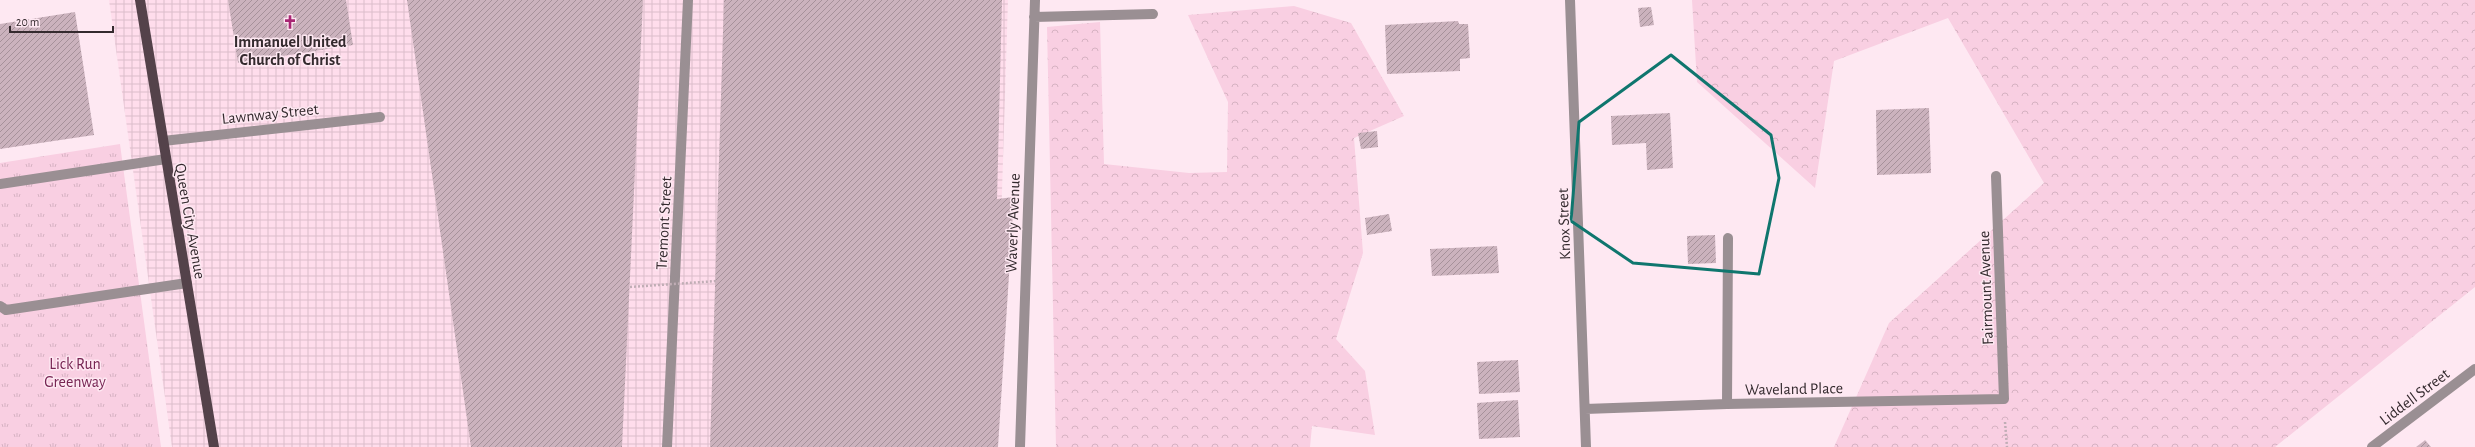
<svg xmlns="http://www.w3.org/2000/svg" width="2475" height="447" viewBox="0 0 2475 447" font-family="'Alegreya Sans',sans-serif">
<style>
.industrial{fill:url(#industrial-grid)}
.forest{fill:url(#forest-crowns)}
.park{fill:url(#park-tufts)}
.building{fill:url(#building-hatch)}
.lines{fill:none;stroke-linecap:round;stroke-linejoin:round}
.path{stroke:#c0adb5;stroke-width:2.5;stroke-dasharray:2 2;stroke-linecap:butt}
.minor{stroke:#9a8f93;stroke-width:10}
.major{stroke:#54424a;stroke-width:10}
.path-bridge{stroke:#c0adb5;stroke-width:2.5;stroke-dasharray:2 2;stroke-linecap:butt}
.marked{fill:none;stroke:#0f766e;stroke-width:3;stroke-linejoin:round}
.labels{text-anchor:middle;stroke-width:3;stroke-linejoin:round;paint-order:stroke}
.poi-label{font-size:16px;font-weight:bold;fill:#342a2e;stroke:#fee8f2}
.street-label{font-size:16px;fill:#342a2e;stroke:#fee8f2}
.park-label{font-size:16px;fill:#772553;stroke:#fee8f2}
</style>
<defs>
<pattern id="industrial-grid" width="8" height="8" patternUnits="userSpaceOnUse"><rect width="8" height="8" fill="#ffddec"/><path d="M0 4h8M4 0v8" fill="none" stroke="#dbbecb"/></pattern>
<pattern id="forest-crowns" width="20" height="18" patternUnits="userSpaceOnUse"><rect width="20" height="18" fill="#f9cfe2"/><path d="M2 6a3 3 0 1 1 6 0M12 15a3 3 0 1 1 6 0" fill="none" stroke="#d6b2c2"/></pattern>
<pattern id="park-tufts" width="24" height="20" patternUnits="userSpaceOnUse"><rect width="24" height="20" fill="#f9cfe2"/><path d="M3 7l-1-3M5 7V3M7 7l1-3M15 17l-1-3M17 17v-4M19 17l1-3" fill="none" stroke="#d6b2c2"/></pattern>
<pattern id="building-hatch" width="6" height="6" patternUnits="userSpaceOnUse"><rect width="6" height="6" fill="#cbb2bd"/><path d="M-1 1l2-2M0 6l6-6M5 7l2-2" fill="none" stroke="#a6919a"/></pattern>
</defs>
<rect width="100%" height="100%" fill="#fee8f2"/>
<path class="industrial" d="M 109,0 L 1008,0 L 994,447 L 172,447 Z"/>
<path class="forest" d="M 1692,0 L 2475,0 L 2475,287 L 2275,447 L 1834,447 L 1889,323 L 2044,183 L 1948,18 L 1834,61 L 1815,188 L 1697,82 Z
M 1294,6 L 1351,23 L 1404,116 L 1354,138 L 1363,253 L 1336,339 L 1365,371 L 1375,435 L 1312,426 L 1310,447 L 1056,447 L 1047,27 L 1100,22 L 1104,164 L 1189,173 L 1227,172 L 1228,102 L 1188,15 Z"/>
<path class="park" d="M 120,144 L 161,447 L 0,447 L 0,163 Z"/>
<path class="building" d="M 228,0 L 346,0 L 353,45 L 238,63 Z
M 407,0 L 643,0 L 622,447 L 471,447 Z
M 724,0 L 1002,0 L 997,199 L 1014,197 L 998,447 L 710,447 Z
M 1651,7 L 1654,25 L 1640,27 L 1638,8 Z
M 75,12 L 94,135 L 0,149 L 0,24 Z
M 1458,21 L 1459,24 L 1468,24 L 1470,58 L 1460,59 L 1460,71 L 1387,74 L 1385,25 Z
M 1929,108 L 1931,173 L 1877,175 L 1876,110 Z
M 1670,113 L 1673,168 L 1647,170 L 1646,143 L 1612,145 L 1611,116 Z
M 1377,131 L 1378,147 L 1361,149 L 1358,133 Z
M 1389,214 L 1392,231 L 1367,235 L 1365,218 Z
M 1715,235 L 1716,263 L 1688,264 L 1687,236 Z
M 1497,246 L 1499,273 L 1432,276 L 1430,249 Z
M 1518,360 L 1520,392 L 1479,394 L 1477,362 Z
M 1518,400 L 1520,437 L 1479,439 L 1477,403 Z
M 2425,440 L 2431,447 L 2416,447 L 2424,441 Z"/>
<g class="lines">
<path class="path" d="M 2005,422 L 2007,447"/>
<path class="minor" d="M 1570,0 L 1586,447
M 1034,17 L 1153,14
M 163,141 L 380,117
M 0,184 L 166,159
M 0,306 L 6,310 L 187,283
M 1727,404 L 1728,238
M 1585,409 L 1727,404 L 2004,399 L 1996,176
M 667,447 L 688,0
M 1020,447 L 1035,0
M 2372,447 L 2475,369"/>
<path class="major" d="M 140,0 L 214,447"/>
<path class="path-bridge" d="M 630,287 L 717,281"/>
</g>
<path class="marked" d="M 1671,55 L 1771,135 L 1779,178 L 1759,274 L 1633,263 L 1571,221 L 1579,122 Z"/>
<defs>
<symbol id="church-bare" viewBox="-9 -9 18 18"><path d="M-1.2-6h2.4v3.5h3.3v2.4h-3.3V6h-2.4V-.1h-3.3v-2.4h3.3Z" fill="#a82674" stroke="#fee8f2" stroke-width="2.5" paint-order="stroke"/></symbol>
</defs>
<g fill-rule="evenodd">
<use href="#church-bare" x="280" y="12" width="20" height="20"/>
</g>
<g class="labels">
<g class="poi-label">
<text x="290" y="47">Immanuel United<tspan x="290" dy="18">Church of Christ</tspan></text>
</g>
<g class="street-label">
<text transform="translate(270 113) rotate(-6)" y="6">Lawnway Street</text>
<text transform="translate(191 221) rotate(80)" y="6">Queen City Avenue</text>
<text transform="translate(663 223) rotate(-87)" y="6">Tremont Street</text>
<text transform="translate(1012 223) rotate(-88)" y="6">Waverly Avenue</text>
<text transform="translate(1563 224) rotate(-92)" y="6">Knox Street</text>
<text transform="translate(1985 288) rotate(-92)" y="6">Fairmount Avenue</text>
<text transform="translate(1794 388) rotate(-1)" y="6">Waveland Place</text>
<text transform="translate(2414 396) rotate(-37)" y="6">Liddell Street</text>
</g>
<g class="park-label">
<text x="75" y="369">Lick Run<tspan x="75" dy="18">Greenway</tspan></text>
</g>
</g>
<path d="M10 26v6h103v-6" fill="none" stroke="#342a2e" stroke-width="2"/>
<text x="16" y="26" font-size="12" fill="#342a2e" stroke="#fee8f2" stroke-width="3" paint-order="stroke">20 m</text>
</svg>
